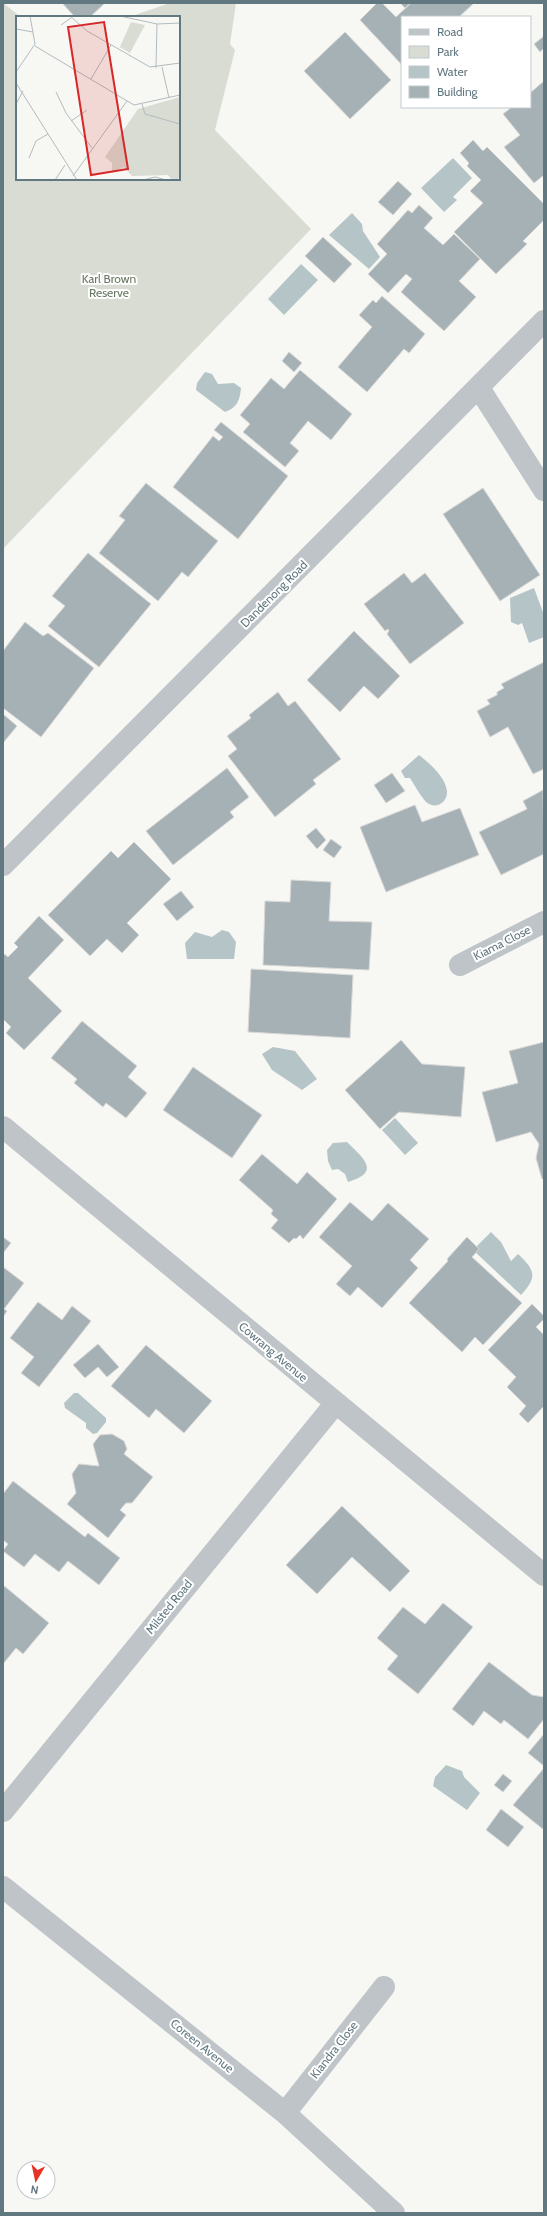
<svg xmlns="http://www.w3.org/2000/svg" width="547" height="2216" viewBox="0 0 547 2216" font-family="Cabin,sans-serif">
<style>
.green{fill:#d8dcd3}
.water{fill:#b5c5c7}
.building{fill:#a5b1b4;stroke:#d9d8d7}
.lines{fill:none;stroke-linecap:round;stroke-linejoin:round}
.minor{stroke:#bec4c7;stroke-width:22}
.labels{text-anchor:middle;stroke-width:4;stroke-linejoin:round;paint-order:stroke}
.park-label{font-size:12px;fill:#687861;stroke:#fff}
.street-label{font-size:12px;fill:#627880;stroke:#fff}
.inset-road{fill:none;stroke:#b2bcbf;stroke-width:1}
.view{fill:#d62828;fill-opacity:0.15;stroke:#d62828;stroke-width:2}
.inset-edge{fill:none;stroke:#627880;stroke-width:2}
</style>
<rect width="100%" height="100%" fill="#f7f7f4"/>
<path class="green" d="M 3,3 L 21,17 L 17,17 L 17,179 L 179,179 L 179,17 L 129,17 L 170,3 L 236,3 L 230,44 L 235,50 L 215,130 L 311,229 L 3,549 Z"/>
<path class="water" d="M 453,158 L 472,178 L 453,197 L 457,200 L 444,212 L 421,188 Z
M 352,213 L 362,224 L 363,231 L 380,257 L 369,269 L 329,235 Z
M 301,264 L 318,280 L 284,315 L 268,299 Z
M 205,372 L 212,374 L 218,384 L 234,383 L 241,388 C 240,400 237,408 225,412 L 196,390 L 197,383 Z
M 534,588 L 544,615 L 544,637 L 529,643 L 522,623 L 518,625 L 511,622 L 510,598 Z
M 419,755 C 430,764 445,776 447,791 C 448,803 435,810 426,802 C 420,795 415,786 410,778 L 405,778 L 401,771 Z
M 222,930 L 229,932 L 236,942 L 234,959 L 187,959 L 185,943 L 195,932 L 212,937 Z
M 273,1047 L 295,1051 L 317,1079 L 302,1090 L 272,1070 L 262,1054 Z
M 395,1118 L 418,1143 L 405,1155 L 382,1130 Z
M 347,1142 C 363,1158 382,1172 348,1182 L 345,1174 L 338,1169 L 332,1170 L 328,1161 L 327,1150 L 333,1143 Z
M 491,1232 L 501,1242 L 511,1261 L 518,1254 C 535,1270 538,1277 521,1295 L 473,1250 Z
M 74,1393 L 78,1393 L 106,1418 L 106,1422 L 97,1433 L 93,1434 L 86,1428 L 86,1423 L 65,1408 L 64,1403 Z
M 446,1765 L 462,1771 L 464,1777 L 480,1793 L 467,1810 L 433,1786 L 435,1777 Z"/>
<path class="building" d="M 62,3 L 105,3 L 90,17 L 75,17 Z
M 377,3 L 382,3 L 396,17 L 411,3 L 474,3 L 459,17 L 402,17 L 402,65 L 360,20 Z
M 400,3 L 411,3 L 405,8 Z
M 345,32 L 391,80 L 350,119 L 304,71 Z
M 544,36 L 544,48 L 540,52 L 534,44 Z
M 544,81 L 544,175 L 534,183 L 504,147 L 520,135 L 503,114 L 512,107 L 530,107 L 530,93 Z
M 473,140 L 483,151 L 487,147 L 544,204 L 544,220 L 523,241 L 527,244 L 496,274 L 454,232 L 483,203 L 470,191 L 481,180 L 467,166 L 469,163 L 460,153 Z
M 398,181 L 412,194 L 393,215 L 378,202 Z
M 419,205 L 433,218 L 424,228 L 443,245 L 454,234 L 480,259 L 459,281 L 476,297 L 444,331 L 401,292 L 412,279 L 406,274 L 388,293 L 368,274 L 387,254 L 377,244 L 408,210 L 412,213 Z
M 323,237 L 352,264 L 334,283 L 305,256 Z
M 382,296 L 425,334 L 409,353 L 404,349 L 367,392 L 338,367 L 372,327 L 359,315 L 373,300 L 376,303 Z
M 289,352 L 302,363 L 294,372 L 282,361 Z
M 300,370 L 352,414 L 331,440 L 308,421 L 290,443 L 299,451 L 285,467 L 243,432 L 250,424 L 240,415 L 271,378 L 284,389 Z
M 221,422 L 288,476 L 238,539 L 173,487 L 213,436 L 219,441 L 223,437 L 214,430 Z
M 146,483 L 218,541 L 188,577 L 182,572 L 158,601 L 99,553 L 125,520 L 119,516 Z
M 483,488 L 540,575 L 500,601 L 443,514 Z
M 88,553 L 151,604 L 99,667 L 48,626 L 65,606 L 52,596 Z
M 404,573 L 412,583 L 425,573 L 464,623 L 410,664 L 387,634 L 389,631 L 388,629 L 385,631 L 364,604 Z
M 25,622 L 43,636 L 48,633 L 94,668 L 41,737 L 3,708 L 3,651 Z
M 354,631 L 400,676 L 378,699 L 364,686 L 340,712 L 307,680 Z
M 544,662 L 544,769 L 533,774 L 508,727 L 490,737 L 477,711 L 490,704 L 487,700 L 497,695 L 497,692 L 504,688 L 501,684 Z
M 278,692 L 288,706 L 295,701 L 341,759 L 313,780 L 316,784 L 275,817 L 228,756 L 237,749 L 227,736 L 251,718 L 249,715 Z
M 3,714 L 17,726 L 3,743 Z
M 227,768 L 249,797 L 230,812 L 234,817 L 173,865 L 146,831 Z
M 392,773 L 405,791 L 386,803 L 374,785 Z
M 543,790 L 544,854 L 501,875 L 479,832 L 527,809 L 523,801 Z
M 415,805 L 422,822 L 460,808 L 479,855 L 386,892 L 360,827 Z
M 316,828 L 326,840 L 317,849 L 306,836 Z
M 331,839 L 342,847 L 334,858 L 323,850 Z
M 134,842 L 171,879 L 127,923 L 139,935 L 122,953 L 107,939 L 90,956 L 48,915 L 111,851 L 118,858 Z
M 291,880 L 331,882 L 329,921 L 372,922 L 369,970 L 263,965 L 265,901 L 290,902 Z
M 181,891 L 194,907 L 177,921 L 163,904 Z
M 39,916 L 64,940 L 28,978 L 62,1011 L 24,1050 L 6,1033 L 11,1027 L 3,1019 L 3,953 L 8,957 L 18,947 L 14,943 Z
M 251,969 L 353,975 L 350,1038 L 248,1032 Z
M 82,1021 L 137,1066 L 128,1077 L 147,1093 L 126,1118 L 106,1103 L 103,1107 L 74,1083 L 77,1079 L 51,1058 Z
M 401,1040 L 422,1064 L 465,1067 L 461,1117 L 399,1112 L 380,1129 L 345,1090 Z
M 544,1042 L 544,1179 L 542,1179 L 536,1158 L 539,1144 L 531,1132 L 496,1142 L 482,1092 L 518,1083 L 509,1051 Z
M 193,1067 L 262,1115 L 232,1158 L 163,1110 Z
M 262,1154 L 297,1184 L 307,1172 L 337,1199 L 303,1239 L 300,1235 L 296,1239 L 294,1238 L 289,1243 L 271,1228 L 278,1220 L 271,1214 L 273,1210 L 239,1180 Z
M 350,1202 L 372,1221 L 388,1203 L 429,1239 L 410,1260 L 418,1268 L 382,1308 L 358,1287 L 350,1296 L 336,1284 L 352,1266 L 319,1237 Z
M 3,1237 L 11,1243 L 3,1253 Z
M 467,1237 L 479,1249 L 472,1257 L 522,1303 L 483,1345 L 475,1337 L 462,1352 L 409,1303 L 448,1261 L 447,1259 Z
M 3,1267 L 24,1283 L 4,1309 L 7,1311 L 3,1317 Z
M 38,1302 L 62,1320 L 72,1306 L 91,1321 L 39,1387 L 21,1373 L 34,1357 L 10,1338 Z
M 532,1304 L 544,1316 L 544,1319 L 536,1327 L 544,1335 L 544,1406 L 528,1423 L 519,1414 L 526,1406 L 507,1387 L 516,1377 L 488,1350 Z
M 98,1344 L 119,1367 L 107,1377 L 98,1367 L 85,1378 L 73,1365 Z
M 146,1345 L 212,1401 L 184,1433 L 156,1409 L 149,1418 L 111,1386 Z
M 112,1434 L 124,1441 L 127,1449 L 124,1454 L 153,1477 L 132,1503 L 126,1503 L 120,1510 L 126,1515 L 108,1538 L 67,1504 L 76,1493 L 72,1474 L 79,1464 L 99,1466 L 93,1444 L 100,1435 Z
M 13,1481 L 85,1537 L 88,1533 L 120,1558 L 99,1585 L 68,1561 L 59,1572 L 35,1554 L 24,1567 L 3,1551 L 8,1544 L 3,1540 L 3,1494 Z
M 342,1506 L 410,1571 L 390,1592 L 352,1557 L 317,1594 L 286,1565 Z
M 3,1585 L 49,1623 L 23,1654 L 16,1648 L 3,1664 Z
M 443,1603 L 473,1627 L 418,1694 L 387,1669 L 398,1656 L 377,1638 L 403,1607 L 425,1624 Z
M 489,1662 L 532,1695 L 544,1697 L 544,1719 L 528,1739 L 504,1720 L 501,1724 L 484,1711 L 473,1726 L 452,1709 Z
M 544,1734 L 544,1766 L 528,1753 Z
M 544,1768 L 544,1830 L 513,1805 Z
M 503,1774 L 512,1781 L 503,1792 L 494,1785 Z
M 501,1809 L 524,1827 L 508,1847 L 486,1830 Z"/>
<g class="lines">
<path class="minor" d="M 479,388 L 544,490
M 3,865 L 544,321
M 460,965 L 544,922
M 3,1127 L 544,1575
M 3,1811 L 335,1404
M 3,1887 L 285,2113 L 394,2213
M 285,2113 L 384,1987"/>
</g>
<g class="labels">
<g class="park-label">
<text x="109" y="283">Karl Brown<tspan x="109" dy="14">Reserve</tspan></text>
</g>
<g class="street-label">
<text transform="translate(274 594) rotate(-45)" y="4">Dandenong Road</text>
<text transform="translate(502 943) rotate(-27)" y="4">Kiama Close</text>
<text transform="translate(273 1352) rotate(40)" y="4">Cowrang Avenue</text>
<text transform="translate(169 1607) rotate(-51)" y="4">Milsted Road</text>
<text transform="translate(202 2046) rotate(39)" y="4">Coreen Avenue</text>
<text transform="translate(334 2050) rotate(-52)" y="4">Kiandra Close</text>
</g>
</g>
<g transform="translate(16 16)">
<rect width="164" height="164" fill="#f7f7f4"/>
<path d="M 115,6 L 129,9 L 114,37 L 104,31 ZM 164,81 L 164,160 L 161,164 L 156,164 L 152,159 L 116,160 L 108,151 L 96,157 L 96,147 L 89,141 L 122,93 Z" fill="#d8dcd3"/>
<path class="inset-road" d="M 54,0 L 71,15 L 134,51 L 164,47M 104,0 L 141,8 L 164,7M 45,9 L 55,2M 0,13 L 17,16M 19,30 L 118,89 L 164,79M 146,51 L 153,82M 140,52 L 141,8M 0,56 L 19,28 L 14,0M 75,63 L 95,29M 0,67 L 61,164M 40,76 L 50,97 L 76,132M 0,88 L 7,75M 126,88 L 129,98 L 164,108M 55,105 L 71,94M 13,142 L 20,125 L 32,118M 57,160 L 111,85M 39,164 L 49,149M 127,164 L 139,161 L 150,164"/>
<path class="view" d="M 88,6 L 112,153 L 75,159 L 52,11 Z"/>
<rect width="164" height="164" class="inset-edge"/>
</g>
<rect width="547" height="2216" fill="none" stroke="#627880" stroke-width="8"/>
<rect x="401" y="16" width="130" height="92" fill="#ffffff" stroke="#c0c9cc"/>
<rect x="409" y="29" width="20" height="6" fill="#bec4c7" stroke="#c0c9cc"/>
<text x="437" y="36" font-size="12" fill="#627880">Road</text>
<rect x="409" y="46" width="20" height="12" fill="#d8dcd3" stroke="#c0c9cc"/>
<text x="437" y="56" font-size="12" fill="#627880">Park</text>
<rect x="409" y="66" width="20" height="12" fill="#b5c5c7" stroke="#c0c9cc"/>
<text x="437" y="76" font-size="12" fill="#627880">Water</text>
<rect x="409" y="86" width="20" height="12" fill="#a5b1b4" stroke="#c0c9cc"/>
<text x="437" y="96" font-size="12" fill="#627880">Building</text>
<g transform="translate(36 2180) rotate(189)"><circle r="19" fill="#ffffff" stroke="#c0c9cc"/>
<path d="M0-3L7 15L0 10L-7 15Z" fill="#e53426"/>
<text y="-6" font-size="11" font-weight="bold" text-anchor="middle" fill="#627880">N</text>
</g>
</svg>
